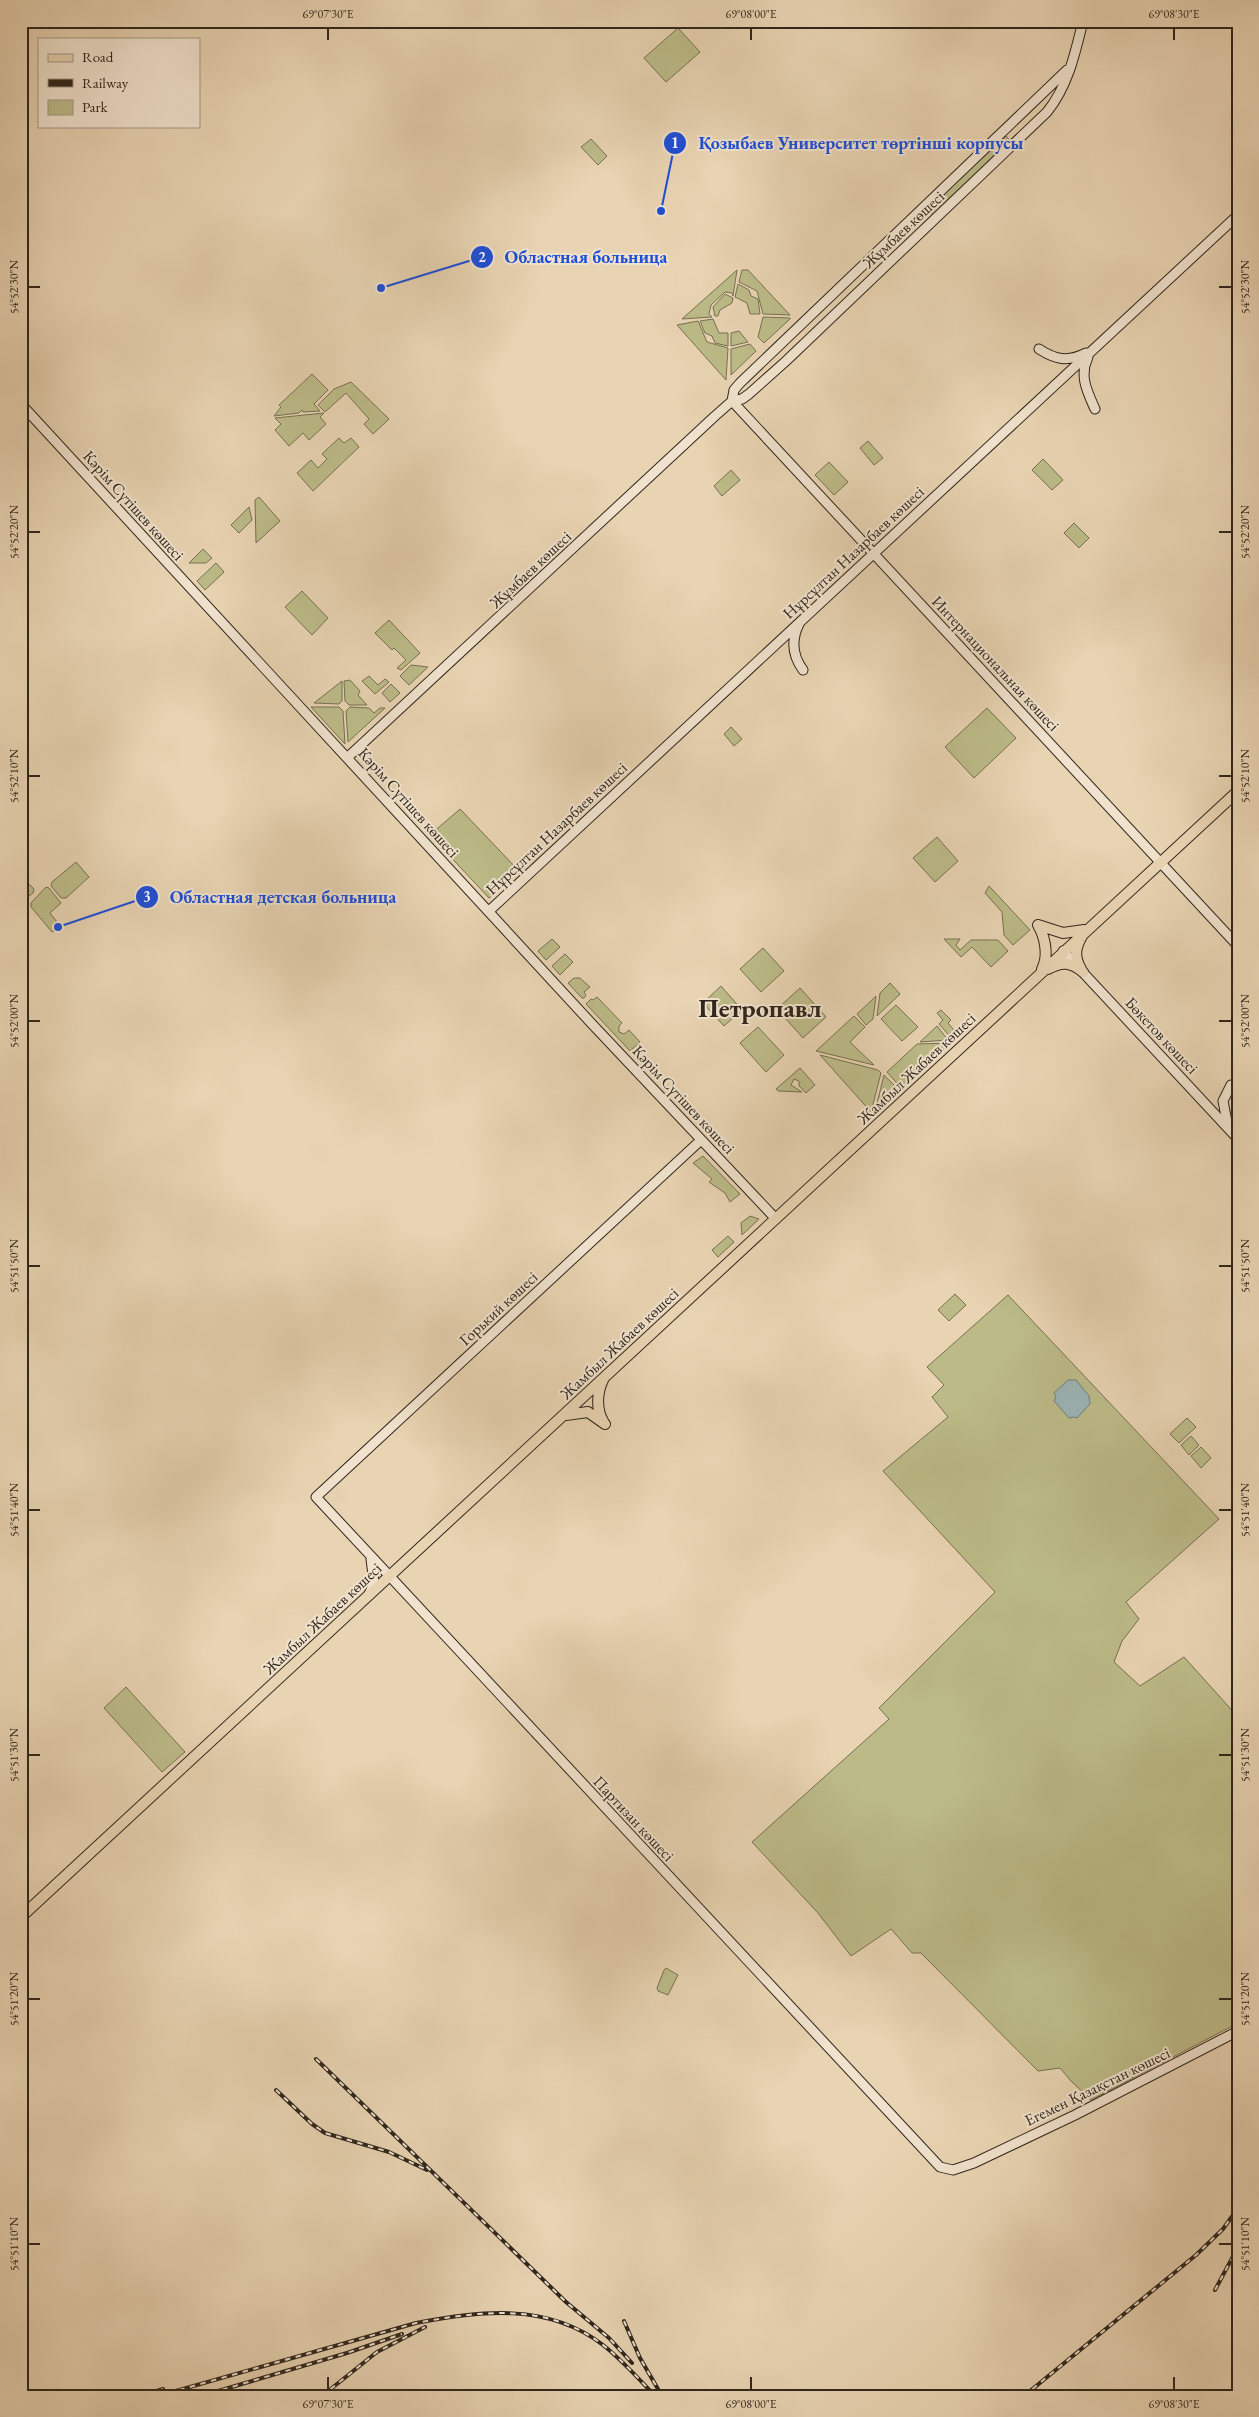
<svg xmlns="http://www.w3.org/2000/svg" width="1259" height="2417" viewBox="0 0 1259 2417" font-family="'EB Garamond',serif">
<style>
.green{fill:#bcbb88;stroke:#767052}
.water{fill:#9cb5b7;stroke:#717c79}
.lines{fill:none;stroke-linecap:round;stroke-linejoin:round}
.secondary-casing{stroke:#30261c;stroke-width:11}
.primary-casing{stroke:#30261c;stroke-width:12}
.secondary{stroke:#f0e2cd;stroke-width:9}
.primary{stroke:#e8d3b2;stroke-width:10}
.rail-casing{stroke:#30261c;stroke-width:4}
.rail{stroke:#f0e2cd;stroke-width:2;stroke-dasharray:5.5;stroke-linecap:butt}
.ticks{fill:none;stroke:#30261c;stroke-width:2}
.labels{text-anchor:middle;stroke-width:4;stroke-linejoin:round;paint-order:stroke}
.street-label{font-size:16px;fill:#30261c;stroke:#f0e2cd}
.town-label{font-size:26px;font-weight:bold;fill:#30261c;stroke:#f0e2cd}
.leader{fill:none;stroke:#1d4ed8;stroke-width:2}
.callout-dot{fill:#1d4ed8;stroke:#f0e2cd;stroke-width:2}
.mark-label{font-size:15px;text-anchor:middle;font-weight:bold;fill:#fff}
.callout-label{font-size:18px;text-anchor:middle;font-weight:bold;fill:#1d4ed8;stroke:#f0e2cd;stroke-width:4;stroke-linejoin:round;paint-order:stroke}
.neatline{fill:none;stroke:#30261c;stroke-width:2}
.ticks-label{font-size:12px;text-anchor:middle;fill:#30261c}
</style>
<rect width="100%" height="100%" fill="#e8d3b2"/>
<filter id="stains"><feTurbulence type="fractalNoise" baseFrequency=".004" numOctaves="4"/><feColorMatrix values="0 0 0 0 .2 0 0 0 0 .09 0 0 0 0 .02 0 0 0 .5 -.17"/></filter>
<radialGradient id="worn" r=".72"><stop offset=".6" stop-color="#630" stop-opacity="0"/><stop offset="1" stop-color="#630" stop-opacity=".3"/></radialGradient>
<path class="green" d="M 678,28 L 700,52 L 666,82 L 644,58 Z
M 1006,136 L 1011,142 L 933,215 L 928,209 Z
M 591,139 L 607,156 L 598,165 L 581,147 Z
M 737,270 L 733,296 L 732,293 L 725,292 L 711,305 L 709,314 L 712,317 L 682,319 Z
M 742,270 L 748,270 L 790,315 L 763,314 L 757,291 L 739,282 Z
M 738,284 L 749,290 L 751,296 L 758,299 L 760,314 L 750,314 L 747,303 L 735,297 Z
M 725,294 L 733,298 L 732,303 L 720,310 L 718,316 L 715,316 L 713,307 Z
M 763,317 L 790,318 L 790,319 L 764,343 L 758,337 Z
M 713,319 L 719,333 L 728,333 L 728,346 L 715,343 L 712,336 L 705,333 L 700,321 Z
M 698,321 L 707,342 L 728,348 L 726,380 L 677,325 Z
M 739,331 L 748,342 L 731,346 L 731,333 Z
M 750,344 L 756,351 L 731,375 L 731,349 Z
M 312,374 L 328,390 L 314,404 L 320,411 L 303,412 L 302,410 L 299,413 L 274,416 L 281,407 L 279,405 Z
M 351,382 L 389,419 L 373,434 L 364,424 L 369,419 L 346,393 L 325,412 L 318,405 L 334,389 Z
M 324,413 L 320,417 L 326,424 L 309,440 L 303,433 L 289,446 L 275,430 L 281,424 L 275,418 Z
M 339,438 L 344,443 L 351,438 L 359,447 L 313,491 L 297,473 L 311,460 L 318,468 L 327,459 L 322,454 Z
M 868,441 L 883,458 L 874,465 L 860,448 Z
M 1043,459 L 1063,480 L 1052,490 L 1032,470 Z
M 829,462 L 848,482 L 834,495 L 815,475 Z
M 731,470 L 740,480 L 722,496 L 714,486 Z
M 259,497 L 280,521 L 256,543 L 255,500 Z
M 249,507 L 252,520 L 239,533 L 231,525 Z
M 1074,523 L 1089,538 L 1079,548 L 1064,533 Z
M 203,549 L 212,558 L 206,563 L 189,563 Z
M 216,563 L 224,572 L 205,590 L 197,581 Z
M 302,591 L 328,618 L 312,635 L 285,607 Z
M 389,620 L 420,653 L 401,670 L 397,668 L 406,660 L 394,648 L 392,650 L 375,633 Z
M 411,665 L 428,667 L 409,685 L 400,676 Z
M 369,676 L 378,685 L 385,679 L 389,682 L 375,694 L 362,681 Z
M 350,680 L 360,691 L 358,695 L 367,705 L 349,705 L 345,701 L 344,681 Z
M 342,681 L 342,701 L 339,704 L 314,703 Z
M 391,684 L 400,693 L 390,702 L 382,693 Z
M 311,707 L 339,707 L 343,711 L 345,744 Z
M 350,707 L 369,708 L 374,713 L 380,708 L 385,708 L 348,742 L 346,711 Z
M 987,708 L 1016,738 L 974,778 L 945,747 Z
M 731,727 L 742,739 L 734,746 L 724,734 Z
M 460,809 L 519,871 L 489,898 L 430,835 Z
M 937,837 L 958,861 L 935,882 L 913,858 Z
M 76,862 L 89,877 L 66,898 L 61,898 L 51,886 L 52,882 Z
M 24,879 L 34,889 L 33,893 L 21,902 L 21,881 Z
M 989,886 L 1030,930 L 1013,945 L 1004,935 L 1002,912 L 985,893 Z
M 46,887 L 49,888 L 61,903 L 50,913 L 61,927 L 52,932 L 31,907 L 31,903 Z
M 552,939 L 560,947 L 546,960 L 538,951 Z
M 944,939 L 960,939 L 956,945 L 960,950 L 971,940 L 998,940 L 1008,951 L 991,967 L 972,947 L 961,957 Z
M 763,948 L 784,971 L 761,992 L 740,969 Z
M 565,954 L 573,962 L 560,975 L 552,966 Z
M 574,978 L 580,978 L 590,987 L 584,992 L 586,995 L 584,998 L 582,998 L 568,983 Z
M 890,983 L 900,994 L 877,1016 L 880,993 Z
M 721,986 L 742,1010 L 724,1026 L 703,1003 Z
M 800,988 L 826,1017 L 803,1038 L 777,1009 Z
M 876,996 L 873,1019 L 866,1025 L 857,1014 Z
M 597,997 L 622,1023 L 619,1026 L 619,1032 L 624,1034 L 629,1030 L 640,1042 L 630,1051 L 586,1004 L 591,999 L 593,1000 Z
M 896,1005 L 918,1027 L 902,1041 L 881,1019 Z
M 941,1010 L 951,1020 L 948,1023 L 958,1035 L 953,1040 L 939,1024 L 943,1020 L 937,1013 Z
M 854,1016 L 865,1027 L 850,1042 L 874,1065 L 816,1051 Z
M 937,1026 L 948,1040 L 920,1042 Z
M 758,1027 L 784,1055 L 766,1072 L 740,1043 Z
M 951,1043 L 902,1089 L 887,1072 L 917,1044 Z
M 820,1055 L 878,1070 L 881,1073 L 871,1112 Z
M 800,1068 L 815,1085 L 806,1093 L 799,1086 L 799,1081 L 794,1079 L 791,1085 L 802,1092 L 778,1091 L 776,1089 Z
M 884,1075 L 896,1087 L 887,1095 L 891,1099 L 874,1115 Z
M 703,1156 L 740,1194 L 730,1202 L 725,1193 L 709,1182 L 712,1179 L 693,1163 Z
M 750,1216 L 759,1219 L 742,1235 L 741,1223 Z
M 728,1236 L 734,1242 L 718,1257 L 712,1250 Z
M 955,1294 L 966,1305 L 949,1321 L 938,1310 Z
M 1008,1295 L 1219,1519 L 1126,1602 L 1139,1619 L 1122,1641 L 1114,1662 L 1140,1686 L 1184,1657 L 1238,1717 L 1238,2023 L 1091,2100 L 1071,2081 L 1060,2068 L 1038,2071 L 921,1953 L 912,1953 L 891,1929 L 851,1956 L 818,1913 L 752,1842 L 889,1719 L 879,1708 L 995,1592 L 883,1471 L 948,1417 L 932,1397 L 944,1385 L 927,1367 Z
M 1187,1418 L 1196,1427 L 1179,1443 L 1170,1434 Z
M 1191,1436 L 1199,1445 L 1189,1455 L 1181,1445 Z
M 1201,1447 L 1211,1458 L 1201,1468 L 1191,1456 Z
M 126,1687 L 185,1752 L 162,1772 L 104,1708 Z
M 666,1968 L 678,1975 L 668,1995 L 658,1991 L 657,1988 L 664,1970 Z"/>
<path class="water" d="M 1068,1380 L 1076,1380 L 1089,1396 L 1090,1404 L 1077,1418 L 1074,1417 L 1069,1418 L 1054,1401 L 1056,1397 L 1054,1393 Z"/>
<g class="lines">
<defs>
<path id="secondary" d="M 1039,349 C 1056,360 1068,362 1086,353
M 1088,357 C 1079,376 1087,391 1095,409
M 732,401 L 1238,946
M 732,401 L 734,390 L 740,383 L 1067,70
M 21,404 L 592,1024 L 776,1219
M 799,624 C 791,640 792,655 803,670
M 348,757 L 715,416 L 732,401 L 742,399 L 749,394 L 786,361 L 1047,112 C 1068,86 1075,54 1083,21
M 489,911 L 1238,215
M 1063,951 L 1238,1139
M 1228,1127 L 1223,1101 L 1231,1085
M 701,1140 L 316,1497 L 940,2167 L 953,2170 L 974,2163 L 1075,2115 L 1238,2031
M 369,1594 L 374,1583 L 371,1559"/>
<path id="primary" d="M 1038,925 C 1045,937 1049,956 1042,969
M 1038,925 L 1063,933 L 1084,930
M 1048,969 C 1062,961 1071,962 1083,972
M 1081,969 C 1074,957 1075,948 1082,936
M 603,1380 C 597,1392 596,1409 603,1421
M 566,1415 L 588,1412 L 605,1424
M 21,1917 L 1238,791"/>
</defs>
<use href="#secondary" class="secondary-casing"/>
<use href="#primary" class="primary-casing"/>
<use href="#secondary" class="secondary"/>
<use href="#primary" class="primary"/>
<defs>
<path id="rail" d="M 316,2059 L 566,2302 L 609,2338 L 632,2363
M 276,2090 L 312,2124 L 325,2133 L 389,2152 L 427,2170
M 1215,2290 L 1238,2247
M 624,2321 L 640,2358 L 662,2396
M 140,2396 L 163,2389
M 158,2396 L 416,2323 C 481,2311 547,2302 603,2345 C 622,2360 638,2378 655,2396
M 201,2396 L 347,2353 L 402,2334
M 322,2396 L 377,2352 L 425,2327
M 1024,2396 L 1196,2255 L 1223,2229 L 1238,2208"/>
</defs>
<use href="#rail" class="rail-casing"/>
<use href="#rail" class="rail"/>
</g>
<path class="ticks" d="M 328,28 L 328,40M 751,28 L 751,40M 1174,28 L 1174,40M 28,287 L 40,287M 1219,287 L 1232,287M 28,532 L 40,532M 1219,532 L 1232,532M 28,776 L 40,776M 1219,776 L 1232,776M 28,1021 L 40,1021M 1219,1021 L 1232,1021M 28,1266 L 40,1266M 1219,1266 L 1232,1266M 28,1510 L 40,1510M 1219,1510 L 1232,1510M 28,1755 L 40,1755M 1219,1755 L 1232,1755M 28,1999 L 40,1999M 1219,1999 L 1232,1999M 28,2244 L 40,2244M 1219,2244 L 1232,2244M 328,2377 L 328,2390M 751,2377 L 751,2390M 1174,2377 L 1174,2390"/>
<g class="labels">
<g class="street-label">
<text transform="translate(903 229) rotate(-43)" y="6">Жұмбаев көшесі</text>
<text transform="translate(134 505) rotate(48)" y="6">Кәрім Сүтішев көшесі</text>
<text transform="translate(853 552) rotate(-43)" y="6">Нұрсұлтан Назарбаев көшесі</text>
<text transform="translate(530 569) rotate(-43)" y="6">Жұмбаев көшесі</text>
<text transform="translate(996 663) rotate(47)" y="6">Интернациональная көшесі</text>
<text transform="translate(409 802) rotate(48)" y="6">Кәрім Сүтішев көшесі</text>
<text transform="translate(556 828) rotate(-43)" y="6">Нұрсұлтан Назарбаев көшесі</text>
<text transform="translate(1162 1035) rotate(47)" y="6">Бөкетов көшесі</text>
<text transform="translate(916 1068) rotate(-43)" y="6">Жамбыл Жабаев көшесі</text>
<text transform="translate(684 1099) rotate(47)" y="6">Кәрім Сүтішев көшесі</text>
<text transform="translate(498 1308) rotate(-43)" y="6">Горький көшесі</text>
<text transform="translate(619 1343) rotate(-43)" y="6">Жамбыл Жабаев көшесі</text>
<text transform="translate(322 1618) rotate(-43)" y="6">Жамбыл Жабаев көшесі</text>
<text transform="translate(634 1818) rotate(47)" y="6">Партизан көшесі</text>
<text transform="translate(1097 2086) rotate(-26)" y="6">Егемен Қазақстан көшесі</text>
</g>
<g class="town-label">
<text x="760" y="1017">Петропавл</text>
</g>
</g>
<path class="leader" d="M661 211L675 143M381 288L482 257M58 927L147 897"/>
<g class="callout-dot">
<circle cx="661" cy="211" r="5"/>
<circle cx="381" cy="288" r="5"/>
<circle cx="58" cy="927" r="5"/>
<circle cx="675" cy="143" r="12"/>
<circle cx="482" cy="257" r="12"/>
<circle cx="147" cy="897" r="12"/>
</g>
<g class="mark-label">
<text x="675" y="148">1</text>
<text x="482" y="262">2</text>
<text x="147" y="902">3</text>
</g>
<g class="callout-label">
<text x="861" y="149">Қозыбаев Университет төртінші корпусы</text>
<text x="586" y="263">Областная больница</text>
<text x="283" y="903">Областная детская больница</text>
</g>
<rect width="1259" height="2417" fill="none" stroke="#e8d3b2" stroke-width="55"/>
<rect x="38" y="38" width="162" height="90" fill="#f0e2cd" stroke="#a39786"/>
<rect x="48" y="54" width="25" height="8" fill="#e8d3b2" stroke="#a39786"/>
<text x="82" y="62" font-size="15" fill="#30261c">Road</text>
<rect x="48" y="79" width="25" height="8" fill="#30261c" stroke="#a39786"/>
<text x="82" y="88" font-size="15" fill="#30261c">Railway</text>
<rect x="48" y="100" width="25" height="15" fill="#bcbb88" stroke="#a39786"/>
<text x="82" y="112" font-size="15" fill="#30261c">Park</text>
<rect x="28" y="28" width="1204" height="2362" class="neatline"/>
<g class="ticks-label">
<text x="328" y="18">69°07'30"E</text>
<text x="751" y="18">69°08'00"E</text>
<text x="1174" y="18">69°08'30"E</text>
<text transform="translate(14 287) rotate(-90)" y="4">54°52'30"N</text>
<text transform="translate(1245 287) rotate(-90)" y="4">54°52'30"N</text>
<text transform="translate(14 532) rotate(-90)" y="4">54°52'20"N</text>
<text transform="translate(1245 532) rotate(-90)" y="4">54°52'20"N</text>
<text transform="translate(14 776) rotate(-90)" y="4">54°52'10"N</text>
<text transform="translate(1245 776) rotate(-90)" y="4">54°52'10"N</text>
<text transform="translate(14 1021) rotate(-90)" y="4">54°52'00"N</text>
<text transform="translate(1245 1021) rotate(-90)" y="4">54°52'00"N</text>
<text transform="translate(14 1266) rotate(-90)" y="4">54°51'50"N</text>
<text transform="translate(1245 1266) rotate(-90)" y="4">54°51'50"N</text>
<text transform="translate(14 1510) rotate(-90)" y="4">54°51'40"N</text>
<text transform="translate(1245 1510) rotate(-90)" y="4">54°51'40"N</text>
<text transform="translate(14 1755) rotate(-90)" y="4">54°51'30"N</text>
<text transform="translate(1245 1755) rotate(-90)" y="4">54°51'30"N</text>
<text transform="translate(14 1999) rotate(-90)" y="4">54°51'20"N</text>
<text transform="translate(1245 1999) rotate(-90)" y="4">54°51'20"N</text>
<text transform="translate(14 2244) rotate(-90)" y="4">54°51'10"N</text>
<text transform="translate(1245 2244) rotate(-90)" y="4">54°51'10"N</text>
<text x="328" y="2408">69°07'30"E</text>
<text x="751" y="2408">69°08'00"E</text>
<text x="1174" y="2408">69°08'30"E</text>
</g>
<rect width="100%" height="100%" filter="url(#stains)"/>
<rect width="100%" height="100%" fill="url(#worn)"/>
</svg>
